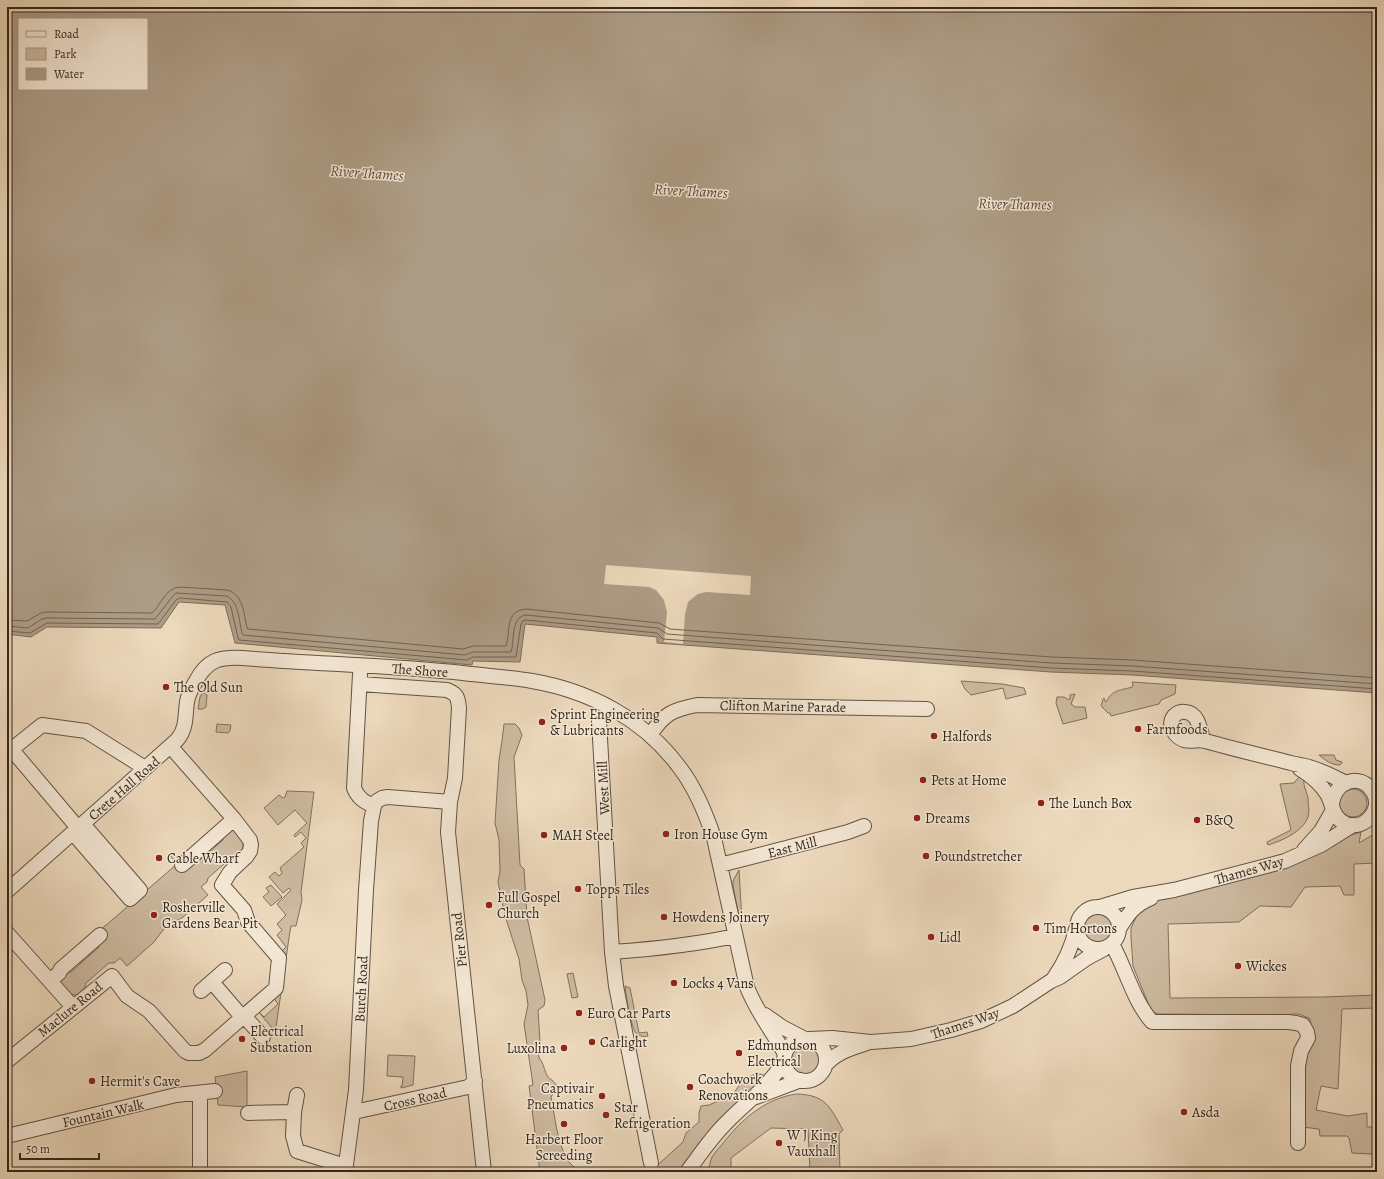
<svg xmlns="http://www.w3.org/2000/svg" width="1384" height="1179" viewBox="0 0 1384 1179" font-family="Alegreya,serif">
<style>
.green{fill:#cdbaa0;stroke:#80705e}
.water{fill:#ad9c85;stroke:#7c6d5b;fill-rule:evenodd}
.pier{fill:#ecd8bb}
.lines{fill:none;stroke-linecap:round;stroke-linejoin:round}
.shore{stroke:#706250;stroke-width:1}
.minor-casing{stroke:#615344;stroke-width:16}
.minor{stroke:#f3e6d3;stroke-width:14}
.poi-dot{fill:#8f2418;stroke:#f3e6d3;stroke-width:1.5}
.labels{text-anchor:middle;stroke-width:3;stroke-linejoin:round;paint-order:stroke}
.street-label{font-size:14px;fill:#33271c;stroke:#f3e6d3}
.poi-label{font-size:14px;fill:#33271c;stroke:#f3e6d3;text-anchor:start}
.water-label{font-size:15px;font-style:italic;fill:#584a3c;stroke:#f3e6d3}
</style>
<rect width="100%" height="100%" fill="#ecd8bb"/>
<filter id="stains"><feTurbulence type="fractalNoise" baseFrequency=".005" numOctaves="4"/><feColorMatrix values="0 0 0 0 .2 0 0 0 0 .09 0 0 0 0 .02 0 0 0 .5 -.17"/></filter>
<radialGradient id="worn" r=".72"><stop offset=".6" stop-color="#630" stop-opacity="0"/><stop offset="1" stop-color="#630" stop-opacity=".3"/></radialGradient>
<path class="green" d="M 961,681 L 1002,684 L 1024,688 L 1026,694 L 1006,699 L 1003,688 L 971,695 L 965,689 Z
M 1132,682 L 1176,685 L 1175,694 L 1161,700 L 1159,704 L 1111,716 L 1110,713 L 1108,713 L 1102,707 L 1101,704 L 1103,702 L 1102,701 L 1104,698 L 1105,701 L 1106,702 C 1113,689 1119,691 1132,687 L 1133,684 Z
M 204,690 L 204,693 L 207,695 L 206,707 L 203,709 L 198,709 L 200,697 Z
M 1075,694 L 1071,704 L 1075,707 L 1085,707 L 1087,718 L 1063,724 L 1056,703 L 1057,697 L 1064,697 L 1069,700 L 1070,699 L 1070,695 Z
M 217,724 L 231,725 L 230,731 L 228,733 L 216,732 Z
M 504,724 L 515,724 L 519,728 L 522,735 L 514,757 L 520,865 L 524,869 L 527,917 L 545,1000 L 544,1006 L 538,1010 L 540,1042 L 538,1045 L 539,1058 C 544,1063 544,1071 548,1077 C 552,1081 555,1081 557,1087 L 551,1097 C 555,1116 557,1145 569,1162 C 572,1166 577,1169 581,1172 L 540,1172 L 529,1086 L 533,1085 L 524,1024 L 528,1005 L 526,991 L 522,980 L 519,959 L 505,916 L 498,882 L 500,871 L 499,840 L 495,823 L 499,760 L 502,741 Z
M 1319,755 L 1334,755 L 1336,760 L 1342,762 L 1342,763 L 1340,765 C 1331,765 1325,760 1319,755 Z
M 1299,777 L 1304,780 C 1303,786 1307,792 1308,798 C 1308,804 1310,811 1308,817 C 1303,832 1281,841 1268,845 L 1267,842 L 1291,830 L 1280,784 L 1294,783 Z
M1339 803a14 14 0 1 1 28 0a14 14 0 1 1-28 0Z
M 287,791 L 314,792 L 301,892 L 302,900 L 296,926 L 291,926 L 290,931 L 276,1027 L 269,1037 L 267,1034 L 272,1028 L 258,1011 L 264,1017 L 278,1004 L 273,997 L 281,952 L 286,947 L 277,935 L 282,930 L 277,924 L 286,915 L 277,904 L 291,890 L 289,888 L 283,893 L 269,877 L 275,872 L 279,876 L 282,873 L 280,868 L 304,847 L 301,843 L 306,838 L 301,832 L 295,837 L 294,835 L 307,823 L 295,810 L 278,825 L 264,808 L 279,795 L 283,798 L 285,797 Z
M 1377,825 L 1377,863 L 1354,864 L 1354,895 L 1344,895 L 1340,886 L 1305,887 L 1291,907 L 1260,906 L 1239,922 L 1168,924 L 1170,998 L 1323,997 L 1377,995 L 1377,1008 L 1342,1009 L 1338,1089 L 1321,1086 L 1316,1110 L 1348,1116 L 1367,1113 L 1367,1127 L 1377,1127 L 1377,1159 L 1371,1154 L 1352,1153 L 1349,1138 L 1347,1136 L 1320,1136 L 1319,1129 L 1302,1127 L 1305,1058 L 1315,1035 L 1309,1018 C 1305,1017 1302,1015 1299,1014 C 1290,1013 1284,1018 1276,1015 L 1159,1014 L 1153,1012 L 1150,1008 L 1133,966 L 1131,937 L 1131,928 L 1138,913 L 1154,901 L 1319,853 L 1351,835 L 1361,832 L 1359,843 L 1374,834 Z
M 232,828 L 243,843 L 243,849 L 236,857 L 231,858 L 208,878 L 207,882 L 201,887 L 208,895 L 182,918 L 172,923 L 163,930 L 154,942 L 127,966 L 120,958 L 114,963 L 109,963 L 86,983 C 85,990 81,992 76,995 L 70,994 L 58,979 L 66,972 L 71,972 L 99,947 L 98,932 L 177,864 L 169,854 L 171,852 L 185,868 L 196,863 L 223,840 L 223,835 Z
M 739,870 L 742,922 L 741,923 L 740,921 L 733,886 L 733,881 Z
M 271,885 L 282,897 L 271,906 L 263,897 L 269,892 L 266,888 Z
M1083 928a15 15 0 1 1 30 0a15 15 0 1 1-30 0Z
M 573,973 L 578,997 L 572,998 L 567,974 Z
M 625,986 L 630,988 L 639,1033 L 647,1032 L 648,1036 C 643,1037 639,1036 636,1033 C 631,1027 626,996 625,986 Z
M790 1060a15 15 0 1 1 30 0a15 15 0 1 1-30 0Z
M 388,1055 L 415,1056 L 413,1085 L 401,1088 L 401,1086 L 402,1086 L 403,1077 L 387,1076 Z
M 247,1071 L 247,1107 L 218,1105 L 215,1077 Z
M 761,1074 L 767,1077 L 680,1172 L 650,1172 L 683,1142 L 686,1133 L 699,1122 L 699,1113 L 701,1106 L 709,1105 L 733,1094 L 744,1079 L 753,1075 Z
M 797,1094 C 826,1095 830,1107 843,1130 L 839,1134 L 840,1172 L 810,1172 L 808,1129 L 771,1128 L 731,1158 L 731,1172 L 708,1172 C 709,1167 710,1162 712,1157 C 715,1152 720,1147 724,1142 C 742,1119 766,1098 797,1094 Z"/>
<path class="water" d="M 7,7 L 1377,7 L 1377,693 L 1132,675 L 1051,672 L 657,643 L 657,637 L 525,624 L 520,662 L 473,661 L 472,665 L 235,643 L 225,605 L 179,602 L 161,628 L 47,627 L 31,637 L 7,634 ZM 19,19 L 147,19 L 147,89 L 19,89 Z"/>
<path class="pier" d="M 606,565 L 751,576 L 750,595 L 706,592 L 698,594 L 688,602 L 685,614 L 683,644 L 664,642 L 667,612 L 664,600 L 656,590 L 649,587 L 604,584 Z"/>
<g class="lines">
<path class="shore" d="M 7,620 L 27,621 L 41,613 L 47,612 L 152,613 C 162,604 165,588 180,587 L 227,590 C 243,594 244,614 247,628 L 248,629 L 463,649 L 473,646 L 506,646 C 511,632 504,611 526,609 L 659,623 L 670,629 L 1052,657 L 1133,660 L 1377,678
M 7,626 L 28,628 L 42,619 L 47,618 L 155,619 L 172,597 L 176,593 L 226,596 C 239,600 239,622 242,633 L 243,635 L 465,655 L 473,652 L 511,652 C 515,641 510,617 526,615 L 658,628 L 667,634 L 1051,663 L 1133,666 L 1377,684
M 7,631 L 30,633 L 47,623 L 158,624 L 176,600 L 180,598 L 227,602 L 231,607 L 238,638 L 239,640 L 467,660 L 473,657 L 516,657 L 521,624 L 523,621 L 526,620 L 657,633 L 663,639 L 1051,668 L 1132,671 L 1377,689"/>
<defs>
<path id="minor" d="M 360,674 L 354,788 C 358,798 364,802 374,806
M 360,684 L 447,690 C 457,694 458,697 459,708 L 455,778 L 450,802 L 448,832 L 484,1172
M 599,720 L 612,952 L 616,986 L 651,1163
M 650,735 C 665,713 672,710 697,705 L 927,709
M 1203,740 C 1200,730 1199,713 1185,712 C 1181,711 1177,713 1174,716 C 1167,725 1175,737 1184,740 C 1191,742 1199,739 1205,741 C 1234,749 1263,756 1291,763 C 1297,765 1303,765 1309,767 C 1321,770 1334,777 1346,783
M 7,744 L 78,828
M 7,753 L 42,725 L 86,731 L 145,768
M 1300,769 C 1310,775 1320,783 1327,794 C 1333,804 1332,818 1346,824 C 1365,831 1383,809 1373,792 C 1360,771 1334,782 1332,804
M 73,833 L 130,899 L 140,890 L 83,824
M 1304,850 L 1321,831 L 1333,810
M 182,865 L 234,819
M 720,865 L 848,832 L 864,826
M 7,891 L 177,740 C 187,729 185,715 187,702 C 188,694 192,688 196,681 C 207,660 219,657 242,658 C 316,664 389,665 463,673 C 486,676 509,677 532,681 C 590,691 644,719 680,768 C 696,789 706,814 714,838 L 747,987 C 756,1011 773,1032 785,1054
M1077 928a21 21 0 1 1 42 0a21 21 0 1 1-42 0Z
M 1100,907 L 1133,897 L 1174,890 L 1285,861 L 1321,845 L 1353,825
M 1119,929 C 1128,914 1134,905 1151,898
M 7,933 L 73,1007
M 1112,944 C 1126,969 1133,1000 1152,1022 L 1288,1022 L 1296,1023 L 1303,1025 L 1307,1032 L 1308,1038 L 1301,1051 L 1298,1066 L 1298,1143
M 612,952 C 654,949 694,945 735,936
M 1054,978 C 1065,962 1072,947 1076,929
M 50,981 L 59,973 L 61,969 L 100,935
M 212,982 L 243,1018
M 201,991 L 225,970
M 765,1015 L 782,1027 L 803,1038
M 244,1016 L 263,1037
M784 1060a21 21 0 1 1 42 0a21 21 0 1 1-42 0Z
M 809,1039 L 832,1038 L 871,1042 L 911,1039 L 951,1030 L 981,1021 L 1013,1006 L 1051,981 L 1060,977 L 1087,958 L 1104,949
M 7,1061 L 112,976 L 127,996 L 149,1011 L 185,1051 L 189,1053 L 199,1053 L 205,1050 L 276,988 L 279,958 L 248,922 L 244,910 L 222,885 L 230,872 L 246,857 L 250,851 L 251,845 L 250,840 L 234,819 L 171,747
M 826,1064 C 839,1051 850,1049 867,1043
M 200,1093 L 200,1166
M 297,1095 L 294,1112 L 293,1136 L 297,1151 L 345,1166
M 756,1097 L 801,1080
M 354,1112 L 468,1087 L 475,1081
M 248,1113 L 294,1112
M 7,1136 L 176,1095 L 215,1091
M 345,1172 L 356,1090 L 366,890 L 371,821 L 374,806 L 377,801 L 382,798 L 388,797 L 450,802
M 687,1172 C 699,1156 711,1138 725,1124 C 746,1102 769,1087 784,1061"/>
</defs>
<use href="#minor" class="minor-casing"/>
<use href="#minor" class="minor"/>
</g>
<g class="poi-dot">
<circle cx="166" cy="687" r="4"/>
<circle cx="542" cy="722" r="4"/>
<circle cx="1138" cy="729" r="4"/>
<circle cx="934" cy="736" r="4"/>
<circle cx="923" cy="780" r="4"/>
<circle cx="1041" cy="803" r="4"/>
<circle cx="917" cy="818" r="4"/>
<circle cx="1197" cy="820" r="4"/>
<circle cx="666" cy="834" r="4"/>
<circle cx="544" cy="835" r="4"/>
<circle cx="926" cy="856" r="4"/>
<circle cx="159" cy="858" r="4"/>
<circle cx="578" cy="889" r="4"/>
<circle cx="489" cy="905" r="4"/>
<circle cx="154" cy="915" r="4"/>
<circle cx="664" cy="917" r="4"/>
<circle cx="1036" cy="928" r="4"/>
<circle cx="931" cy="937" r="4"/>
<circle cx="1238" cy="966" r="4"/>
<circle cx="674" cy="983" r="4"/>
<circle cx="579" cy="1013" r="4"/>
<circle cx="242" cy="1039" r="4"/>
<circle cx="592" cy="1042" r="4"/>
<circle cx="564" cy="1048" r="4"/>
<circle cx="739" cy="1053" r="4"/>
<circle cx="92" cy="1081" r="4"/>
<circle cx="690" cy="1087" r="4"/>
<circle cx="602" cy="1096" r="4"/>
<circle cx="1184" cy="1112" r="4"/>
<circle cx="606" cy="1115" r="4"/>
<circle cx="564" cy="1124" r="4"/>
<circle cx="779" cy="1143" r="4"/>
</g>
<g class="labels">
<g class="street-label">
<text transform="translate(420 670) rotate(4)" y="5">The Shore</text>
<text transform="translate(783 706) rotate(1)" y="5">Clifton Marine Parade</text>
<text transform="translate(124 788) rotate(-41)" y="5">Crete Hall Road</text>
<text transform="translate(603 788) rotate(-93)" y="5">West Mill</text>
<text transform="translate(792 847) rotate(-14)" y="5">East Mill</text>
<text transform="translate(1249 870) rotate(-16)" y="5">Thames Way</text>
<text transform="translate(459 940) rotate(-96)" y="5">Pier Road</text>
<text transform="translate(361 989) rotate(-87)" y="5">Burch Road</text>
<text transform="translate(70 1009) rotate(-39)" y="5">Maclure Road</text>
<text transform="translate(965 1023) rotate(-19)" y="5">Thames Way</text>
<text transform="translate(415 1099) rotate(-13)" y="5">Cross Road</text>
<text transform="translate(103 1113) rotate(-13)" y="5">Fountain Walk</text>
</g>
<g class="poi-label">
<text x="174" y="692">The Old Sun</text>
<text x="550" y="719">Sprint Engineering<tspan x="550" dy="16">&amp; Lubricants</tspan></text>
<text x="1146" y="734">Farmfoods</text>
<text x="942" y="741">Halfords</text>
<text x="931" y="785">Pets at Home</text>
<text x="1049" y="808">The Lunch Box</text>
<text x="925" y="823">Dreams</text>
<text x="1205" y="825">B&amp;Q</text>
<text x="674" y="839">Iron House Gym</text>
<text x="552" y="840">MAH Steel</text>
<text x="934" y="861">Poundstretcher</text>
<text x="167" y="863">Cable Wharf</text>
<text x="586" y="894">Topps Tiles</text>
<text x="497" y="902">Full Gospel<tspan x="497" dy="16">Church</tspan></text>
<text x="162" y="912">Rosherville<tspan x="162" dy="16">Gardens Bear Pit</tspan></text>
<text x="672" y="922">Howdens Joinery</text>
<text x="1044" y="933">Tim Hortons</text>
<text x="939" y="942">Lidl</text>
<text x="1246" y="971">Wickes</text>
<text x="682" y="988">Locks 4 Vans</text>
<text x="587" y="1018">Euro Car Parts</text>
<text x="250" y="1036">Electrical<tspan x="250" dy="16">Substation</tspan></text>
<text x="600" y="1047">Carlight</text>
<text x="747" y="1050">Edmundson<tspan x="747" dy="16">Electrical</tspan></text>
<text x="556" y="1053" text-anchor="end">Luxolina</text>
<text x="698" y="1084">Coachwork<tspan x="698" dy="16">Renovations</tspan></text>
<text x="100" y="1086">Hermit's Cave</text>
<text x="594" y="1093" text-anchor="end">Captivair<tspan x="594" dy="16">Pneumatics</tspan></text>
<text x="614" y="1112">Star<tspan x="614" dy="16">Refrigeration</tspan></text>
<text x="1192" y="1117">Asda</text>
<text x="787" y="1140">W J King<tspan x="787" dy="16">Vauxhall</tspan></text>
<text x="564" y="1144" text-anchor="middle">Harbert Floor<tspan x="564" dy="16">Screeding</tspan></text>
</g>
<g class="water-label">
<text transform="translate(367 173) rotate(4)" y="5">River Thames</text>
<text transform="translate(691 191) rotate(3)" y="5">River Thames</text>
<text transform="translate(1015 204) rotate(1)" y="5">River Thames</text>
</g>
</g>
<rect width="1384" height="1179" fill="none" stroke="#ecd8bb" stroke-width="24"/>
<rect x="8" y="8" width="1368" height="1163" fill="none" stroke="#33271c" stroke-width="2"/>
<rect x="12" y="12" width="1360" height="1155" fill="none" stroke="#33271c"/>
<rect x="18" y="18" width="130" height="72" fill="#f3e6d3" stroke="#a69a8a"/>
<rect x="26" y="31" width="20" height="6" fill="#f3e6d3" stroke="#a69a8a"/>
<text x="54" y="38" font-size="12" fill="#33271c">Road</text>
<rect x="26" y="48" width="20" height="12" fill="#cdbaa0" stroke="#a69a8a"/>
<text x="54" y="58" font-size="12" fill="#33271c">Park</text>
<rect x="26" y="68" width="20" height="12" fill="#ad9c85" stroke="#a69a8a"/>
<text x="54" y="78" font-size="12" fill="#33271c">Water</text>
<path d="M20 1153v6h79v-6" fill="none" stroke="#33271c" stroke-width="2"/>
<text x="26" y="1153" font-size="12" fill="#33271c" stroke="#f3e6d3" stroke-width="3" paint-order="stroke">50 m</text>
<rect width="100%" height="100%" filter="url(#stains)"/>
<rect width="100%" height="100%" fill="url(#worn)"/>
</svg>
